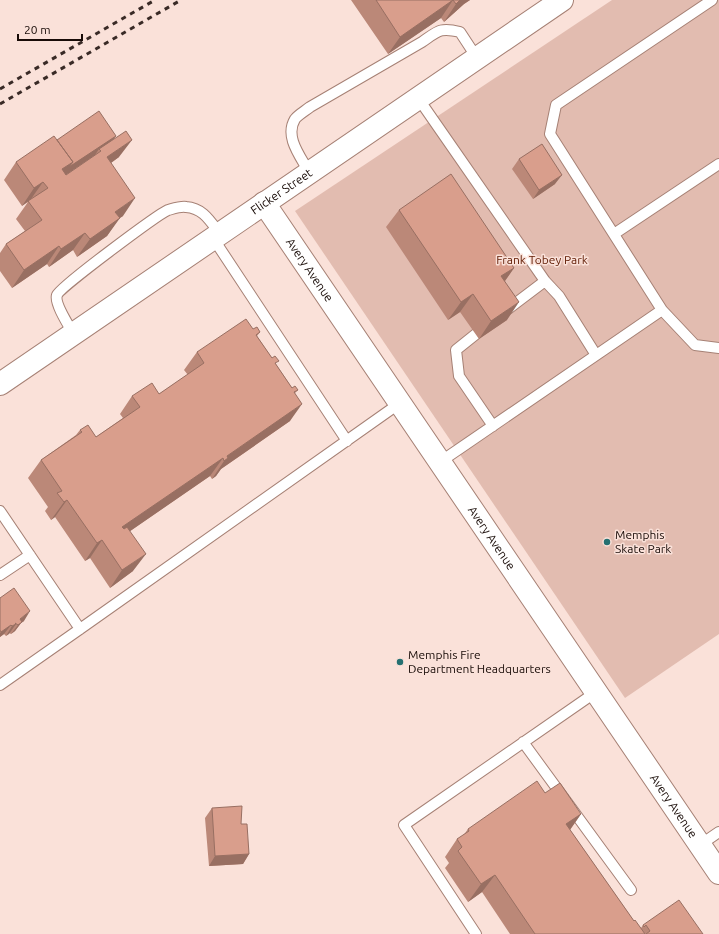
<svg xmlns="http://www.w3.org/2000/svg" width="719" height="934" viewBox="0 0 719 934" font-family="Ubuntu,sans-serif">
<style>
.green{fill:#e2bcb0}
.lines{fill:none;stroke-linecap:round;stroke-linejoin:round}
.lane-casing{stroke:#a68175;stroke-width:12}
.secondary-casing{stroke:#a68175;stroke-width:24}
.lane{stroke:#fff;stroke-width:10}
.secondary{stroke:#fff;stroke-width:22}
.rail{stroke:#392a26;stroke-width:3;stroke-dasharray:5 5;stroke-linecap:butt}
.wall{fill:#bb8878;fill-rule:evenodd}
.shaded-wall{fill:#986f62}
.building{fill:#d99e8c;stroke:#986f62}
.poi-dot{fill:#257071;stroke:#fae1d9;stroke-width:1.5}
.labels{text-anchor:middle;stroke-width:3;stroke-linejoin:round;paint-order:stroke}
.street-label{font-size:12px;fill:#180b07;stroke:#fae1d9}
.park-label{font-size:12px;fill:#5e1901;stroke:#fae1d9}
.poi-label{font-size:12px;fill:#180b07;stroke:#fae1d9;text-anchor:start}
</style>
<rect width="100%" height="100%" fill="#fae1d9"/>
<path class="green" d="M 612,0 L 719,0 L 719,634 L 625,698 L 295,211 Z"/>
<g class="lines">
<defs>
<path id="lane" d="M 712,0 L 556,105 L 550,134 L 662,310 L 695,345 L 719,348
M 418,98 L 545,281 L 559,296 L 596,355
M 309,172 C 301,157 284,137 295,119 C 298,115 305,111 310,107 L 422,42 C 438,31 440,27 460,32 L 477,58
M 614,234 L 719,164
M 213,238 L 347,441
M 508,309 L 545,281
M 73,333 C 69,326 54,303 57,295 C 60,287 157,215 168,210 C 172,209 181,206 186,207 C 203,208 210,221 220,234
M 476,334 L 456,350 L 459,376 L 493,426
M 440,462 L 662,310
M 0,511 L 80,629 L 400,403
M 0,575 L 30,555
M 0,685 L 80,629
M 523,742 L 631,890
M 700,845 L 719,832
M 476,934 L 404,825 L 596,692"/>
<g id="secondary">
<path id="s1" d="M 264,203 L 719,873"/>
<path id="s2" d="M 0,384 L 562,0"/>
</g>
</defs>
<use href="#lane" class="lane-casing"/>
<use href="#secondary" class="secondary-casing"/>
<use href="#lane" class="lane"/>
<use href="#secondary" class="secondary"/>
<path class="rail" d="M 0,89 L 155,0
M 0,104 L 181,0"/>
</g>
<path class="wall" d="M 351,0 L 470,0 L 464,4 L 444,22 L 441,18 L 388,54 Z
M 116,136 L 113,139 L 119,157 L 111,163 L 123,216 L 119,218 L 107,236 L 77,257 L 73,250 L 49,267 L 47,264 L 12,288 L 0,271 L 0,253 L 6,244 L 25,231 L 16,219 L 28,202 L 22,206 L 4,180 L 16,162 L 57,140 ZM 95,155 L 66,175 L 66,174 Z
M 519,159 L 555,184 L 533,199 L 512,169 Z
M 399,210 L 514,268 L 505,281 L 507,320 L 479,339 L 460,312 L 448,320 L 386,227 Z
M 253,329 L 260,332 L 257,336 L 292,388 L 298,390 L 295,393 L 290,421 L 221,469 L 216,476 L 212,479 L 210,476 L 130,531 L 133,571 L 110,588 L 90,558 L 85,561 L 55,517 L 51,520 L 45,511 L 48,507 L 28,478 L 41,460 L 76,435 L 80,430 L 96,437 L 123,418 L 120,414 L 132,396 L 159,394 L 188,375 L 184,370 L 197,352 Z
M 0,598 L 24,621 L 21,623 L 15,631 L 11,634 L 9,633 L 6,636 L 4,634 L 0,637 Z
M 212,808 L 241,824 L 249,854 L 243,864 L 209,866 L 205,818 Z
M 581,814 L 570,830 L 634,921 L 641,928 L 643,925 L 703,934 L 510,934 L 482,892 L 468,902 L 445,868 L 449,863 L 445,857 L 457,839 L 463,836 L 468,829 Z"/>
<path class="shaded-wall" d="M 453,0 L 441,18 L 388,54 L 400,37 Z
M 460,0 L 470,0 L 464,4 L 444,22 L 456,4 Z
M 116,136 L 109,145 L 99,149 L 95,155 L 63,177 L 62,169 L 73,162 Z
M 132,140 L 119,157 L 94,175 L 107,157 Z
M 562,175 L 555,184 L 533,199 L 539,190 Z
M 43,182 L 31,199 L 22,206 L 34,188 Z
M 135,198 L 123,216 L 103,230 L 115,212 Z
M 120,218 L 107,236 L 77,257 L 90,239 Z
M 85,233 L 73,250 L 49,267 L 61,249 Z
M 59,246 L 47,264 L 12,288 L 24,270 Z
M 514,268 L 502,285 L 501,276 Z
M 473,294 L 460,312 L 448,320 L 461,302 Z
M 519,302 L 507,320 L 479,339 L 491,321 Z
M 302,404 L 290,421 L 221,469 L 216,476 L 212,479 L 224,461 L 227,456 Z
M 223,458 L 210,476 L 110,545 L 122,527 Z
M 67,500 L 55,517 L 51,520 L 64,502 Z
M 102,540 L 90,558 L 85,561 L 97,543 Z
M 146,554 L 133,571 L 110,588 L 122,570 Z
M 30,611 L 24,621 L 21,623 L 15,631 L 11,634 L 18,625 L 20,619 Z
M 16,624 L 9,634 L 6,636 L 12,626 Z
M 11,625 L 4,634 L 0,637 L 0,633 L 1,632 Z
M 581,814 L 569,831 L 566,824 Z
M 249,854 L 243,864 L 209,866 L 215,856 Z
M 495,875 L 482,892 L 468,902 L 481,884 Z"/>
<path class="building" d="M 376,0 L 460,0 L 456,4 L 453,0 L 400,37 Z
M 99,111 L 116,136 L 69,167 L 73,162 L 57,140 Z
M 126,131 L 132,140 L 107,157 L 135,198 L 115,212 L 120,218 L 90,239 L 85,233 L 61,249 L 59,246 L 24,270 L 6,244 L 42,220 L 28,201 L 48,188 L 43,182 L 34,188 L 16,162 L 54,136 L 73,162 L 62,169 L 66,175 L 101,151 L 99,149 Z
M 542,144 L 562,175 L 539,190 L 519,159 Z
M 451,174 L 514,268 L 501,276 L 519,302 L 491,321 L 473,294 L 461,302 L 399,210 Z
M 246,319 L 253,329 L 257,327 L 260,332 L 256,335 L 272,358 L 275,356 L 279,361 L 275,363 L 292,388 L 295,386 L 298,390 L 294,392 L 302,404 L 227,456 L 228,458 L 224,461 L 223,458 L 122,527 L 124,529 L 127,527 L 146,554 L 122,570 L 102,540 L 97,543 L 67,500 L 64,502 L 57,493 L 62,491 L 41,460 L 82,432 L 80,430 L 88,425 L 96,437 L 140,407 L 132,396 L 152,383 L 159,394 L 204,363 L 197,352 Z
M 14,588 L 30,611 L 20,619 L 22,622 L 18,625 L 15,623 L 16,624 L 12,626 L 11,625 L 1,632 L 0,630 L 0,598 Z
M 537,781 L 545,793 L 560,783 L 581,814 L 566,824 L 634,921 L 635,920 L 645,934 L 535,934 L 495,875 L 481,884 L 458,851 L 462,847 L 457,839 L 469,831 L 468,829 Z
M 242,806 L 241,824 L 247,824 L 249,854 L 215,856 L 212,808 Z
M 679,900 L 703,934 L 646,934 L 650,931 L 646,925 L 644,927 L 643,925 Z"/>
<g class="poi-dot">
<circle cx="607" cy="542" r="4"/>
<circle cx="400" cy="662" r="4"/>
</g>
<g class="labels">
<g class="street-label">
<text dy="4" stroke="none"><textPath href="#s2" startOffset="341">Flicker Street</textPath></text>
<text dy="4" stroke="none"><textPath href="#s1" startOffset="81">Avery Avenue</textPath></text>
<text dy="4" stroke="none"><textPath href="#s1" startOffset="405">Avery Avenue</textPath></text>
<text dy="4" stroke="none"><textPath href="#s1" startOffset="729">Avery Avenue</textPath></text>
</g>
<g class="park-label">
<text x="542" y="264">Frank Tobey Park</text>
</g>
<g class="poi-label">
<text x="615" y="539">Memphis<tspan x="615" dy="14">Skate Park</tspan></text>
<text x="408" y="659">Memphis Fire<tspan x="408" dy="14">Department Headquarters</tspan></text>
</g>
</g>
<path d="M18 34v6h64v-6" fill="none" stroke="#180b07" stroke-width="2"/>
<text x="24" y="34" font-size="12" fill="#180b07" stroke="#fae1d9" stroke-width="3" paint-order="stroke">20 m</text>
</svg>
